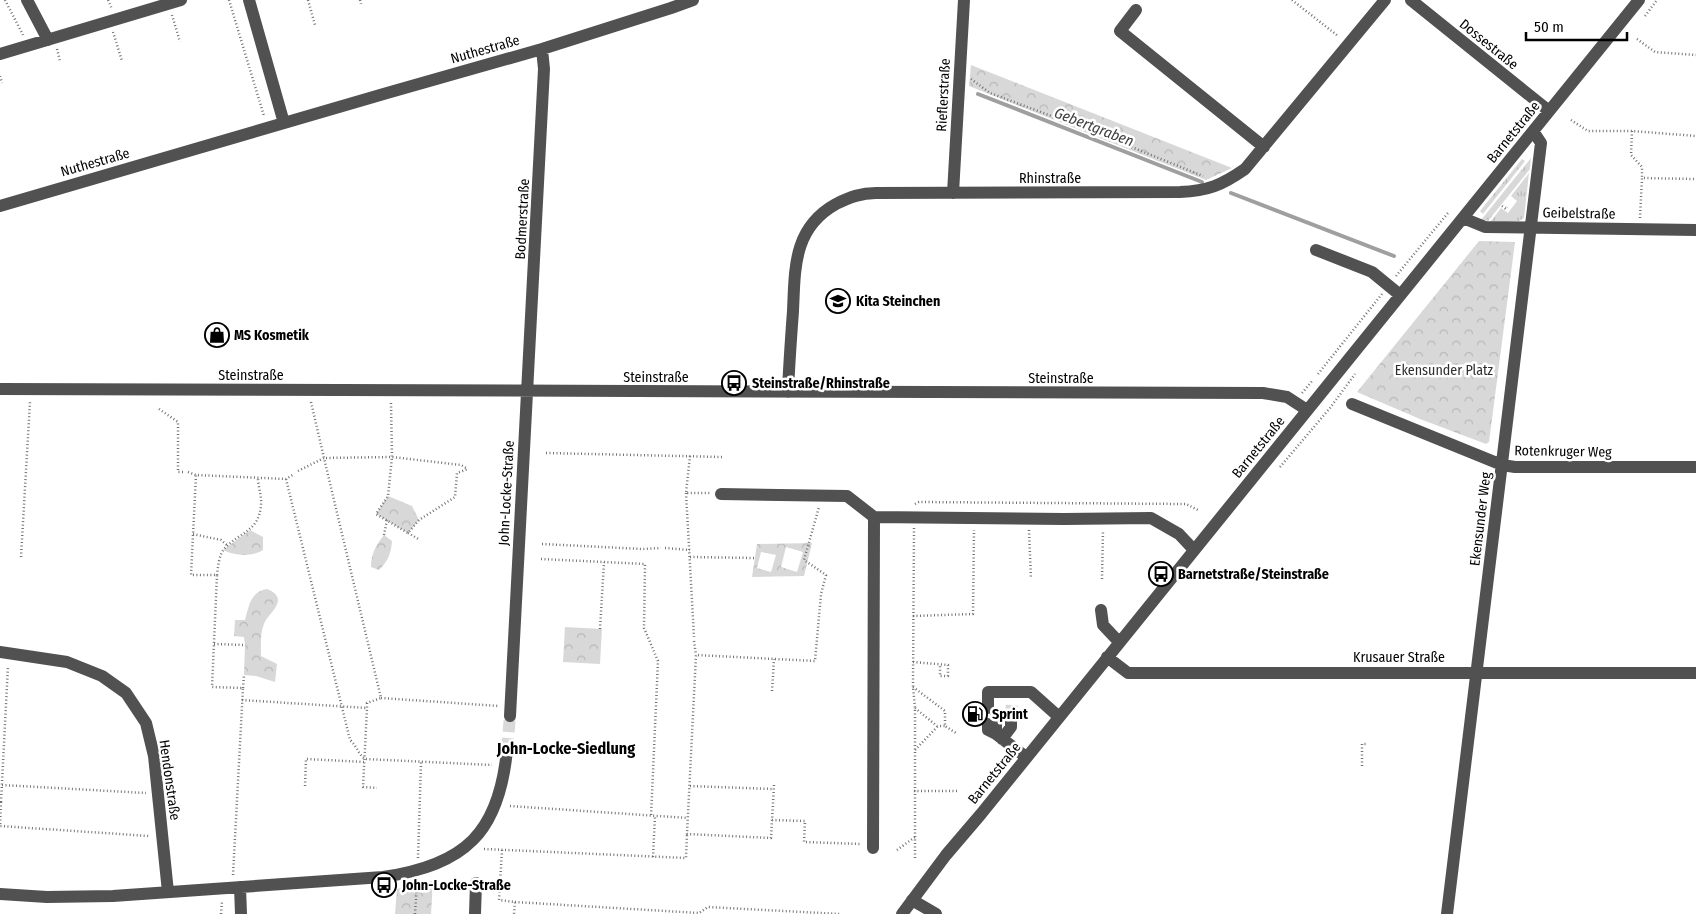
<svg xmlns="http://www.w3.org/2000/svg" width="1696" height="914" viewBox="0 0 1696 914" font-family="'Fira Sans Condensed',sans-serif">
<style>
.grass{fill:url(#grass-tufts)}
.forest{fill:url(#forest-crowns);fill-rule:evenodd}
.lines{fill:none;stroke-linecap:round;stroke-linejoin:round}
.stream{stroke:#9f9f9f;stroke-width:4}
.minor-tunnel{stroke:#d9d9d9;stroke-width:12;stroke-dasharray:12 6;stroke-linecap:butt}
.path{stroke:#737373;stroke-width:2.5;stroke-dasharray:1 2.5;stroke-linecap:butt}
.minor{stroke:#515151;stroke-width:12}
.labels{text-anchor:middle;stroke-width:5;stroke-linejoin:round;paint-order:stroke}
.street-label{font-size:14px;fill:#000;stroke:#fff}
.poi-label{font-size:14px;font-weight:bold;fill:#000;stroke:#fff;text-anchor:start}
.park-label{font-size:14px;fill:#2f2f2f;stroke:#fff}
.water-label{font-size:15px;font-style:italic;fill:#404040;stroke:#fff}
.quarter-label{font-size:16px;font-weight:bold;fill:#000;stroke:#fff}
</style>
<defs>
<pattern id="grass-tufts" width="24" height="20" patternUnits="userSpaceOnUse" patternTransform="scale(1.25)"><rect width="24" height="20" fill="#d8d8d8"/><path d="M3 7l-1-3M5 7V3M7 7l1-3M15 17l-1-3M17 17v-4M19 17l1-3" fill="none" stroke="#b8b8b8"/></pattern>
<pattern id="forest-crowns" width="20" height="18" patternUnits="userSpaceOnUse" patternTransform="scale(1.25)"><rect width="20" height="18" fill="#d8d8d8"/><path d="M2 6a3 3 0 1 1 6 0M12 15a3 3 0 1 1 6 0" fill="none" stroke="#b8b8b8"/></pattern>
</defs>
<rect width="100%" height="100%" fill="#fff"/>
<path class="grass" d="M 1531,158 L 1530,169 L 1488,221 L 1481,220 Z
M 1522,159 L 1525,161 L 1483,214 L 1480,211 Z
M 1529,173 L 1524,218 L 1519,221 L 1491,221 L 1501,208 L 1508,213 L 1517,201 L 1511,196 Z"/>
<path class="forest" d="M 971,65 L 1232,168 L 1206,180 L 969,86 Z
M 1479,241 L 1515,242 L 1489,442 L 1486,444 L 1420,419 L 1357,392 Z
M 388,496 L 412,506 L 419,520 L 408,533 L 376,514 Z
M 250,530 L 263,537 L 263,550 C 252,557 234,556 223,550 Z
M 384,535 L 392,541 C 391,554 388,561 379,570 L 371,567 C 371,554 376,545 384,535 Z
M 812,543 L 804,576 L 752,577 L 757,544 ZM 786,547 L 803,552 L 797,572 L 781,567 ZM 761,552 L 776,555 L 771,572 L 757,568 Z
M 267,589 C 292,599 267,614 264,624 C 260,633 261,646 261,656 L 277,664 L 275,682 L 256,676 L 244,675 L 245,645 L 244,637 L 234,636 L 235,620 L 245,620 C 249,606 250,592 267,589 Z
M 565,627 L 602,629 L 600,664 L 563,662 Z
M 433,881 L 431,914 L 395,914 L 397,889 Z"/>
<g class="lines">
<path class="stream" d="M 978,94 L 1202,182
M 1231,193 L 1394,256"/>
<path class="minor-tunnel" d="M 1011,717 L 1012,702
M 996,724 L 996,709
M 507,750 L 510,716"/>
<path class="path" d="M 5,0 L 23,35
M 108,0 L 112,9
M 229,0 L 264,116
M 308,0 L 315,25
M 360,0 L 361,4
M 1292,0 L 1338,36
M 172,15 L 180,42
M 1645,16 L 1657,0
M 113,32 L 122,61
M 1637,39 L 1655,52 L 1696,55
M 57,49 L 60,61
M 0,76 L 2,83
M 971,79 L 990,93 L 1094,132 L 1203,176
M 1571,120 L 1588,131 L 1632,131 L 1696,136
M 1632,131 L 1631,155 L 1642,167 L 1642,178
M 1510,137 L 1530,112
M 1502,206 L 1506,209 L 1507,207
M 1640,218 L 1642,178 L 1696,179
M 1396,276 L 1448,213
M 1318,374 L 1382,294
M 1302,393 L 1313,380
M 311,402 L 324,458 L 392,457 L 461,465 L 468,469
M 391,403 L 392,457 L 388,496 L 376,514 L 408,533 L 419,520 L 455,497 L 457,473 L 468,469
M 159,409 L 178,422 L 178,472 L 183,472
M 546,453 L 722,457
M 690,456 L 686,493 L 710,493
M 1280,467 L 1330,408 L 1355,374
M 298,471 L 324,458 L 381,698 L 367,703 L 367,708 L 363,787 L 377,788
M 188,472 L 196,475
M 286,479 L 350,740 C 357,746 358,754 365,759 L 492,765
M 686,493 L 694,637
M 915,504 L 919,502 L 1186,504 L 1198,510
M 914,528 L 913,687 L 915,708 L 915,859
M 1029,530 L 1031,579
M 408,533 L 420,540
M 193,534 L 221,540 L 228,546
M 384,535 L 387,520
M 542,544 L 642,549 L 661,548
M 665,548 L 690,550
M 21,557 L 30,402
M 690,557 L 755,558
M 541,559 L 645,564 L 644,628 L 658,661 L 651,816
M 217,575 C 218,567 219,555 224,549 C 239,532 259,532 261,505 C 262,497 258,486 258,478
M 1102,579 L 1103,530
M 913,616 L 973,614 L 974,530
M 600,629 L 604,562
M 694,641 L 696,655
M 214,644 L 245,645
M 913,662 L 948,665 L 948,676 L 940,676 L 940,665
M 913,687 L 945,711 L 945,726 L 956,733
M 243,688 L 244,675
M 772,691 L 774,659
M 381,698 L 499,706
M 242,700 L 367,708
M 915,708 L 937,726 L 945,726
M 915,750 L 938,726
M 1362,766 L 1362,744 L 1368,744
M 2,785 L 146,793
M 774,785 L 771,838 L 687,834 L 696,655 L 815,661 L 821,594 L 826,575 L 804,560 L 819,507
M 305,786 L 306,759 L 365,762
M 690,786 L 773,789
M 914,791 L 958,791
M 1,802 L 0,826 L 149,836
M 1,802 L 8,666
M 510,806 L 688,818
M 772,820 L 805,821 L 804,842 L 861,844
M 484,849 L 686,858 L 687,834
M 502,850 L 499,900 L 515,902 L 514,914
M 897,850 L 915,837
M 653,857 L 655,816
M 418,858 L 421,762
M 233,875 L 243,688 L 212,687 L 217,575 L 191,575 L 196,475 L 286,479 L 294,474
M 515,902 L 699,913 L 708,907 L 840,914
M 221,914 L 222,901
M 415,914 L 417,883"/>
<path class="minor" d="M 27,0 L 48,40
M 249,0 L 284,123
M 1411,0 L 1549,111
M 1136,10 L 1120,31 L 1264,147
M 0,54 L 181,0
M 953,193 L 964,0
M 0,206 L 387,93 L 542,49 L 671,8 L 693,0
M 1463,218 L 1485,227 L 1696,230
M 1316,250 L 1372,272 L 1400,295
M 0,389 L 1263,393 L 1287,397 L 1307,410
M 788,392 C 789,365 791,338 793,311 C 795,268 793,228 836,204 C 850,197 861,193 876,193 L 1180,192 C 1208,191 1222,185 1245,169 L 1385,0
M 1352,404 L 1502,465 L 1515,467 L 1696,467
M 721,494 L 847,496 L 874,517 L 1064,519 L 1151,518 L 1179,534 L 1194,550
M 1101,610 L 1103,625 L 1119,642
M 0,652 L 67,662 L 102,676 L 126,693 L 146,723 L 154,756 L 168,892
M 1107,657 L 1128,673 L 1696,673
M 988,708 L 988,692 L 1031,692 L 1059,717
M 510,716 L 544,69 L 542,49
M 988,724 L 988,730 L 996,734 L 996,724
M 996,734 L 1026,757
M 1002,739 L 1011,727 L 1011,717
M 873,848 L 874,517
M 240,887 L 241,914
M 0,894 L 47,897 L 113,896 L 383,877 C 465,865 499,833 507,750
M 912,900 L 936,914
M 475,914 L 476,883
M 902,914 L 946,855 L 981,814 L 1639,0
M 1447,914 L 1541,143 L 1533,131"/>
</g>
<defs>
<symbol id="school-ring" viewBox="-11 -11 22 22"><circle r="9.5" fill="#fff" stroke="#000" stroke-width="1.5"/><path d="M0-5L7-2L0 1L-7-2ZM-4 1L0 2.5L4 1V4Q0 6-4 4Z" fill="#000"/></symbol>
<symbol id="shop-ring" viewBox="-11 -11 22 22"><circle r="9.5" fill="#fff" stroke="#000" stroke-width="1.5"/><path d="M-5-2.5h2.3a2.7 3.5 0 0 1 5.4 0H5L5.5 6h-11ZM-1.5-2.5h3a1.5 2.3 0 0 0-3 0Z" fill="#000"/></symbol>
<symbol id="bus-ring" viewBox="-11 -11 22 22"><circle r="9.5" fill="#fff" stroke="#000" stroke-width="1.5"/><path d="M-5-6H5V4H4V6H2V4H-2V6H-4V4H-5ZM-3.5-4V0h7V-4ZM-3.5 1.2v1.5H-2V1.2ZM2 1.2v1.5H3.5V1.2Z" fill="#000"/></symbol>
<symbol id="fuel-ring" viewBox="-11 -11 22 22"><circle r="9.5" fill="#fff" stroke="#000" stroke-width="1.5"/><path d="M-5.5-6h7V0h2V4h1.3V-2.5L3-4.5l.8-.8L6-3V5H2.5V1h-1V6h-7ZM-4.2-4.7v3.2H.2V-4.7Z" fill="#000"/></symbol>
</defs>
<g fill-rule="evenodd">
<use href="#school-ring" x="824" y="287" width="28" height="28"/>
<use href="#shop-ring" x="203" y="321" width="28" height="28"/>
<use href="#bus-ring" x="720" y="369" width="28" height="28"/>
<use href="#bus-ring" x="1147" y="560" width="28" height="28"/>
<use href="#fuel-ring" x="961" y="700" width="28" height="28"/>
<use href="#bus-ring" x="370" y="871" width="28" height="28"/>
</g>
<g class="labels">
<g class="street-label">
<text transform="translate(1489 44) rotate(39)" y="5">Dossestraße</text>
<text transform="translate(485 49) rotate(-16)" y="5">Nuthestraße</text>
<text transform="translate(943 95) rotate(-87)" y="5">Rieflerstraße</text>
<text transform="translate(1513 132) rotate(-51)" y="5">Barnetstraße</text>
<text transform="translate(95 162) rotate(-16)" y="5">Nuthestraße</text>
<text x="1050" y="183">Rhinstraße</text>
<text transform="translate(1579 213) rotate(1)" y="5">Geibelstraße</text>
<text transform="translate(522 219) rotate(-87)" y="5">Bodmerstraße</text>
<text x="251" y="380">Steinstraße</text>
<text x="656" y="382">Steinstraße</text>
<text x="1061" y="383">Steinstraße</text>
<text transform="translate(1258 447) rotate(-51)" y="5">Barnetstraße</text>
<text transform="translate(1563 451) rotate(1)" y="5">Rotenkruger Weg</text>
<text transform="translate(506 493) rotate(-87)" y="5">John-Locke-Straße</text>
<text transform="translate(1480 519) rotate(-83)" y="5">Ekensunder Weg</text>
<text x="1399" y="662">Krusauer Straße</text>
<text transform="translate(994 773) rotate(-51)" y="5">Barnetstraße</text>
<text transform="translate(170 780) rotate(82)" y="5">Hendonstraße</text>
</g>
<g class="poi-label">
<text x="856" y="306">Kita Steinchen</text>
<text x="234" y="340">MS Kosmetik</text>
<text x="752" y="388">Steinstraße/Rhinstraße</text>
<text x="1178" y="579">Barnetstraße/Steinstraße</text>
<text x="992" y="719">Sprint</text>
<text x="402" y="890">John-Locke-Straße</text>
</g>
<g class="park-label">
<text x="1444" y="375">Ekensunder Platz</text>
</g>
<g class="water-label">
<text transform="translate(1094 127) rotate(21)" y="5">Gebertgraben</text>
</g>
<g class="quarter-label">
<text x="566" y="754">John-Locke-Siedlung</text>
</g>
</g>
<path d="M1526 32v8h101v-8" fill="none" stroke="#000000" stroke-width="2.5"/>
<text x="1534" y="32" font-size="15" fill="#000000" stroke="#ffffff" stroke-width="4" paint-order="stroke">50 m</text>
</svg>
